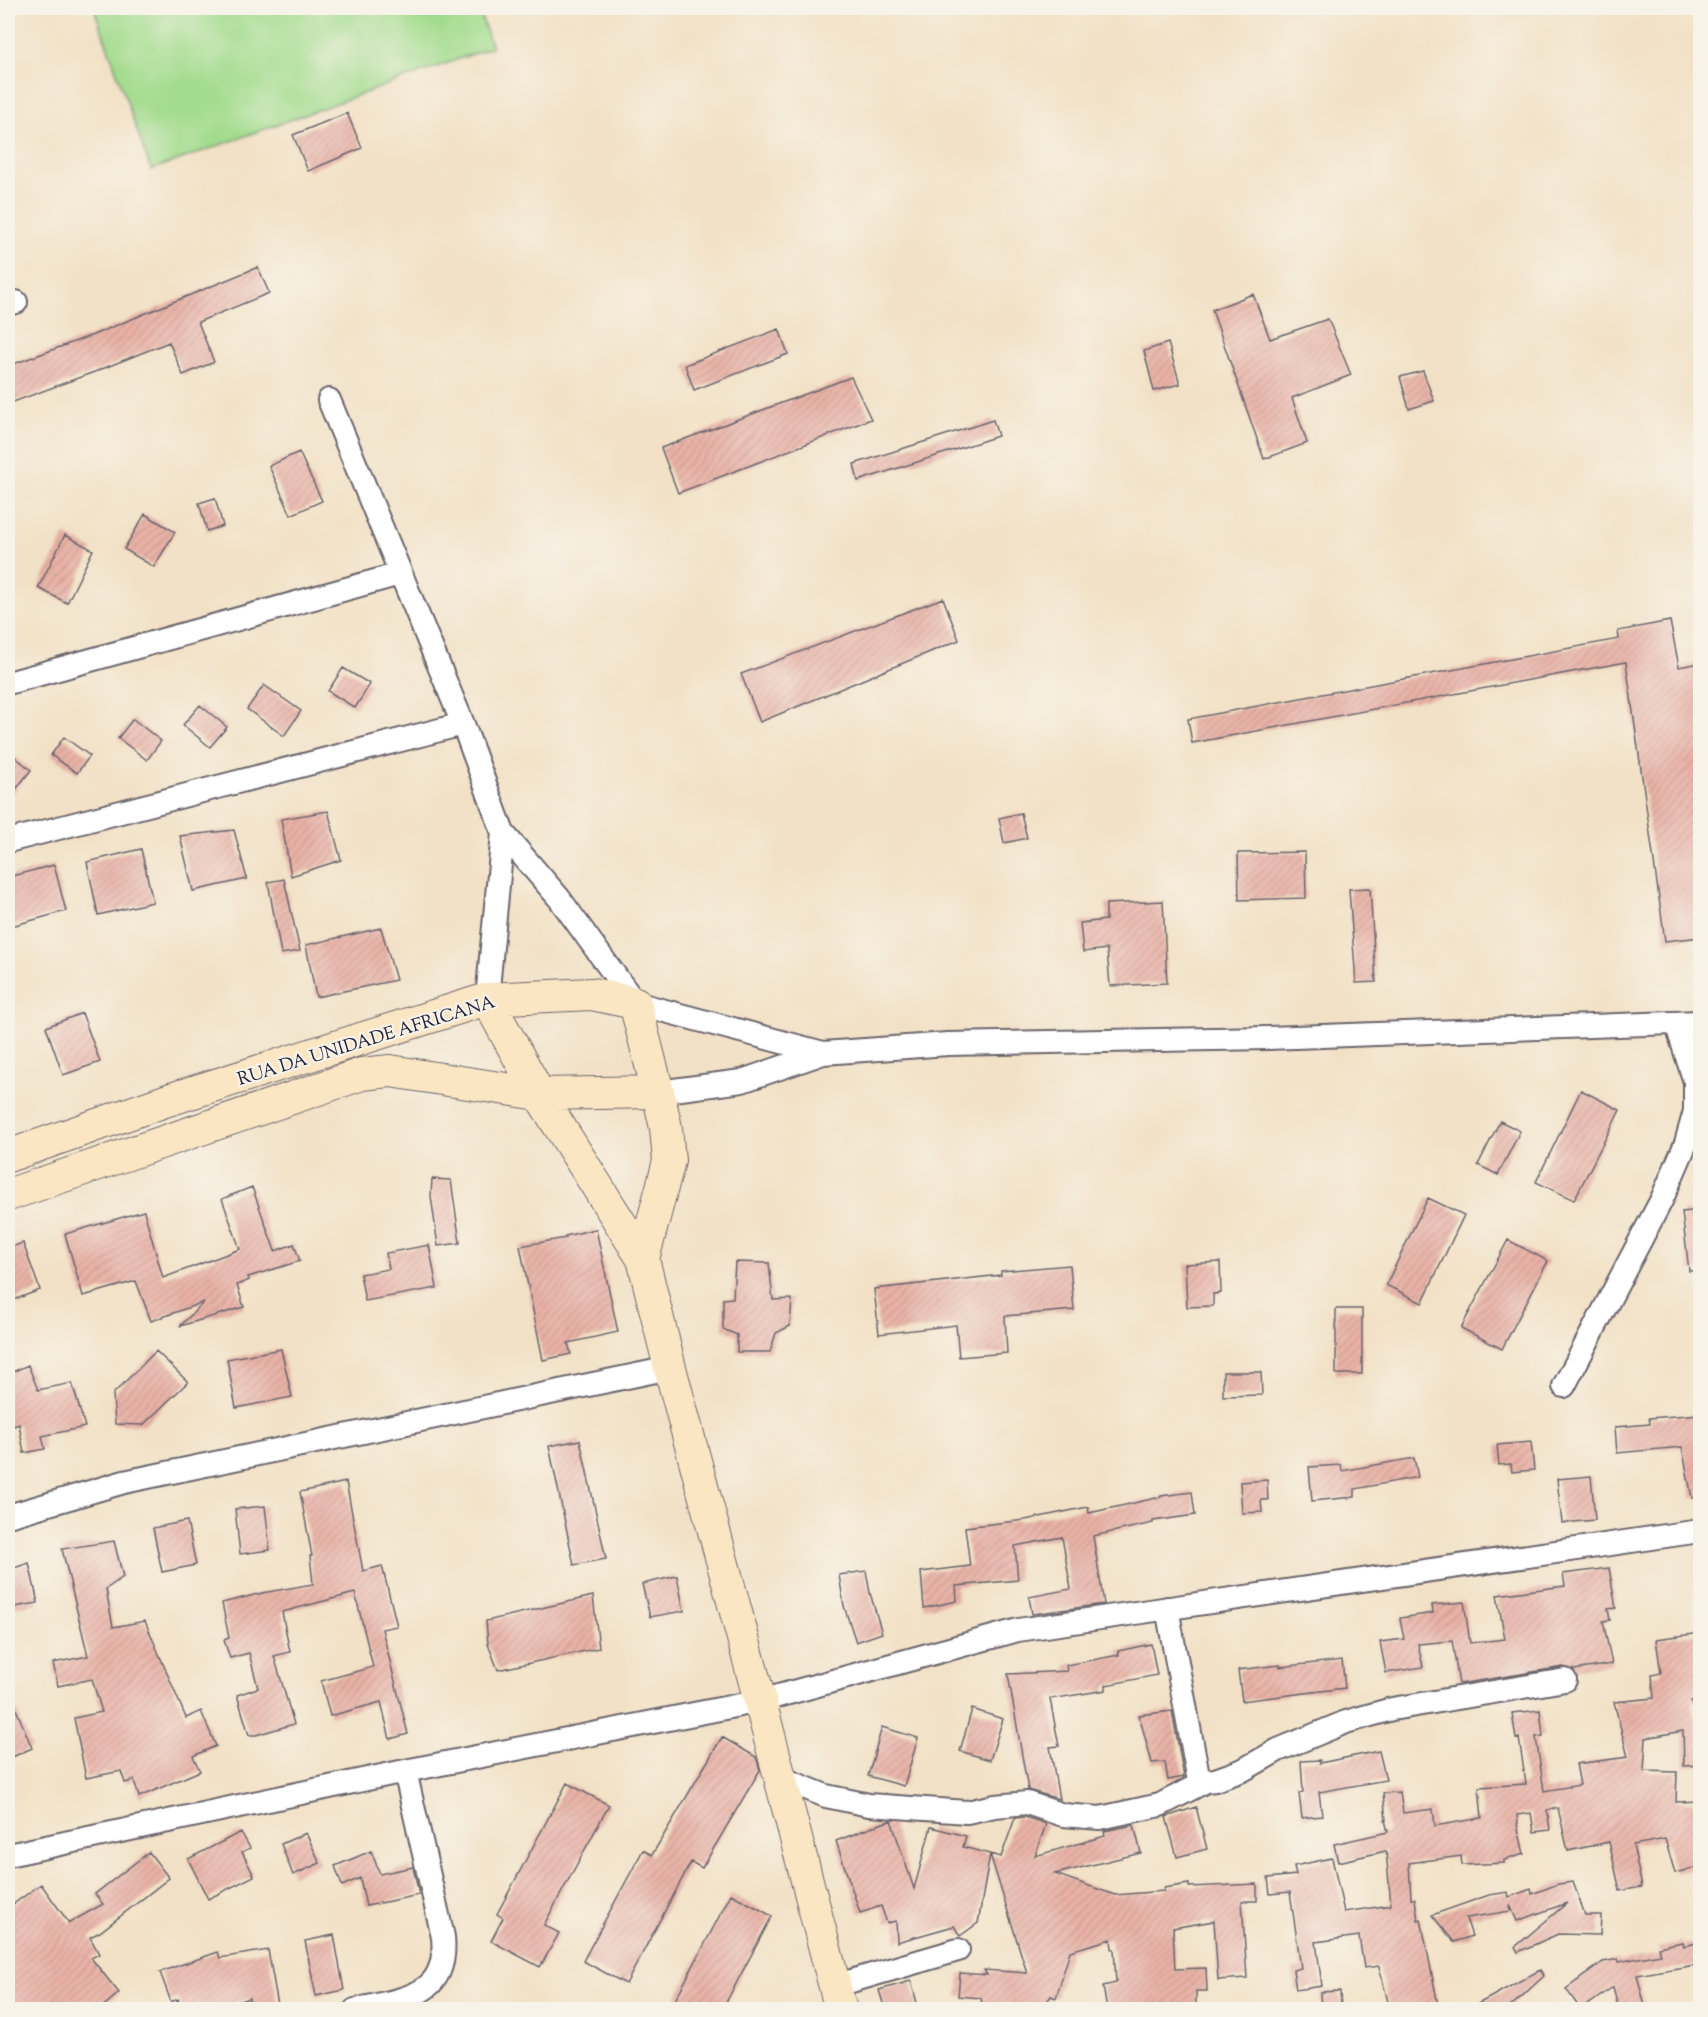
<svg xmlns="http://www.w3.org/2000/svg" width="1708" height="2017" viewBox="0 0 1708 2017" font-family="'Sorts Mill Goudy',serif">
<style>
.green{fill:#a3dc8e;stroke:#627f64;stroke-width:1.5}
.building{fill:url(#building-hatch)}
.lines{fill:none;stroke-linecap:round;stroke-linejoin:round}
.street-casing{stroke:#6b656c;stroke-width:26}
.secondary-casing{stroke:#6b656c;stroke-width:34}
.street{stroke:#fff;stroke-width:22}
.secondary{stroke:#fbe6c4;stroke-width:32}
.labels{text-anchor:middle;stroke-width:4.5;stroke-linejoin:round;paint-order:stroke}
.street-label{font-size:18px;fill:#22223b;stroke:#f7f3e8}
</style>
<defs>
<pattern id="building-hatch" width="6" height="6" patternUnits="userSpaceOnUse" patternTransform="scale(1.5)"><rect width="6" height="6" fill="#e9b2a7"/><path d="M-1 1l2-2M0 6l6-6M5 7l2-2" fill="none" stroke="#c89991"/></pattern>
</defs>
<rect width="100%" height="100%" fill="#f7f3e8"/>
<filter id="ink" filterUnits="userSpaceOnUse"><feTurbulence type="fractalNoise" baseFrequency=".0167" numOctaves="2"/><feDisplacementMap in="SourceGraphic" scale="12" xChannelSelector="R" yChannelSelector="G"/><feConvolveMatrix kernelMatrix="1 2 1 2 8 2 1 2 1" color-interpolation-filters="sRGB"/></filter>
<filter id="wash" filterUnits="userSpaceOnUse"><feTurbulence type="fractalNoise" baseFrequency=".008" numOctaves="4" result="noise"/><feDisplacementMap in="SourceGraphic" scale="24" xChannelSelector="R" yChannelSelector="G"/><feGaussianBlur stdDeviation="1.35" result="paint"/><feColorMatrix in="noise" values="0 0 0 0 0 0 0 0 0 0 0 0 0 0 0 0 0 1.4 0 .05"/><feComposite in="paint" operator="in"/></filter>
<g filter="url(#wash)">
<rect width="100%" height="100%" fill="#f2e1c6"/>
<path class="green" d="M 94,8 L 478,8 L 492,47 L 151,170 Z"/>
<g id="blocks">
<path class="building" d="M 347,113 L 362,148 L 308,171 L 293,135 Z
M 258,267 L 269,293 L 198,322 L 214,362 L 183,375 L 169,342 L 97,371 L 8,404 L 8,366 L 93,335 Z
M 1253,294 L 1270,339 L 1328,319 L 1351,375 L 1292,398 L 1307,443 L 1264,459 L 1212,310 Z
M 779,329 L 788,354 L 694,390 L 685,365 Z
M 1168,343 L 1180,384 L 1154,391 L 1144,351 Z
M 1423,371 L 1434,401 L 1409,409 L 1400,377 Z
M 851,377 L 871,419 L 678,493 L 661,448 Z
M 993,420 L 998,436 L 858,481 L 854,464 Z
M 299,452 L 322,501 L 291,515 L 269,466 Z
M 215,498 L 223,526 L 207,531 L 199,503 Z
M 145,514 L 175,532 L 154,567 L 124,549 Z
M 65,535 L 93,550 L 67,603 L 38,588 Z
M 943,598 L 959,640 L 760,722 L 741,674 Z
M 1670,621 L 1679,667 L 1701,663 L 1701,937 L 1665,941 L 1626,662 L 1192,743 L 1188,719 L 1619,639 L 1618,631 Z
M 343,668 L 370,684 L 355,708 L 328,691 Z
M 264,685 L 301,711 L 284,736 L 247,709 Z
M 200,705 L 227,727 L 210,747 L 183,725 Z
M 133,719 L 161,741 L 147,760 L 118,738 Z
M 64,737 L 90,756 L 77,773 L 51,755 Z
M 8,751 L 31,770 L 8,799 Z
M 328,811 L 341,860 L 291,876 L 281,819 Z
M 1021,813 L 1027,838 L 1004,843 L 999,818 Z
M 234,830 L 247,879 L 193,891 L 180,836 Z
M 141,849 L 153,902 L 98,915 L 87,862 Z
M 1305,852 L 1306,898 L 1239,900 L 1238,853 Z
M 54,865 L 66,911 L 8,927 L 8,877 Z
M 284,879 L 300,951 L 281,954 L 268,882 Z
M 1370,888 L 1376,982 L 1356,983 L 1349,889 Z
M 1163,901 L 1167,983 L 1110,986 L 1107,949 L 1083,952 L 1080,923 L 1106,920 L 1106,904 Z
M 381,928 L 396,980 L 316,997 L 306,945 Z
M 82,1013 L 100,1062 L 63,1075 L 46,1027 Z
M 1581,1090 L 1620,1110 L 1574,1200 L 1536,1182 Z
M 1500,1121 L 1520,1131 L 1498,1175 L 1478,1165 Z
M 432,1179 L 451,1180 L 460,1243 L 438,1246 L 431,1196 Z
M 252,1187 L 275,1251 L 294,1244 L 300,1261 L 248,1277 L 249,1280 L 237,1285 L 244,1307 L 180,1326 L 204,1302 L 151,1321 L 136,1281 L 83,1296 L 65,1234 L 144,1211 L 163,1278 L 240,1249 L 222,1199 Z
M 1428,1198 L 1464,1215 L 1422,1303 L 1386,1285 Z
M 1701,1210 L 1701,1270 L 1689,1271 L 1682,1212 Z
M 596,1229 L 618,1332 L 568,1343 L 571,1354 L 543,1360 L 520,1246 L 566,1238 L 565,1236 Z
M 1508,1240 L 1548,1261 L 1502,1349 L 1461,1328 Z
M 23,1243 L 40,1290 L 8,1302 L 8,1248 Z
M 429,1245 L 437,1288 L 365,1301 L 360,1274 L 389,1269 L 386,1253 Z
M 735,1262 L 769,1263 L 773,1300 L 792,1299 L 790,1326 L 776,1333 L 770,1352 L 737,1352 L 737,1335 L 723,1329 L 723,1299 L 733,1298 Z
M 1220,1262 L 1221,1293 L 1213,1294 L 1213,1306 L 1187,1307 L 1185,1264 Z
M 1070,1265 L 1074,1310 L 1005,1316 L 1007,1353 L 959,1357 L 956,1325 L 879,1334 L 874,1289 L 1001,1275 L 1001,1271 Z
M 1336,1309 L 1362,1309 L 1362,1374 L 1336,1374 Z
M 281,1349 L 292,1397 L 236,1408 L 227,1359 Z
M 156,1351 L 188,1382 L 143,1425 L 115,1424 L 113,1394 Z
M 28,1365 L 38,1390 L 72,1383 L 85,1427 L 42,1436 L 45,1449 L 24,1453 L 19,1424 L 8,1428 L 8,1374 Z
M 1223,1372 L 1261,1372 L 1262,1395 L 1223,1396 Z
M 1701,1414 L 1701,1497 L 1692,1498 L 1682,1447 L 1617,1453 L 1615,1427 L 1650,1424 L 1649,1418 Z
M 580,1440 L 606,1559 L 574,1565 L 549,1446 Z
M 1531,1442 L 1534,1470 L 1512,1472 L 1511,1464 L 1499,1465 L 1497,1445 Z
M 1414,1458 L 1418,1477 L 1355,1489 L 1355,1497 L 1312,1501 L 1309,1467 L 1341,1465 L 1342,1471 Z
M 1591,1476 L 1595,1520 L 1562,1523 L 1557,1479 Z
M 1267,1480 L 1268,1500 L 1261,1500 L 1262,1512 L 1242,1513 L 1240,1482 Z
M 346,1482 L 363,1571 L 382,1566 L 397,1626 L 382,1629 L 408,1734 L 390,1739 L 381,1702 L 330,1716 L 321,1681 L 373,1667 L 355,1593 L 282,1612 L 290,1652 L 274,1656 L 294,1724 L 256,1735 L 249,1735 L 237,1695 L 258,1688 L 249,1653 L 230,1658 L 224,1640 L 229,1638 L 222,1603 L 262,1593 L 313,1584 L 310,1556 L 312,1556 L 300,1492 Z
M 1192,1492 L 1195,1515 L 1153,1521 L 1153,1523 L 1093,1536 L 1104,1604 L 1032,1614 L 1029,1597 L 1071,1589 L 1062,1537 L 1015,1546 L 1018,1580 L 956,1586 L 957,1601 L 924,1608 L 921,1572 L 970,1566 L 965,1527 L 1025,1520 L 1088,1507 L 1089,1513 L 1161,1497 L 1161,1496 Z
M 265,1506 L 270,1550 L 240,1554 L 235,1509 Z
M 187,1521 L 196,1565 L 162,1572 L 153,1528 Z
M 114,1541 L 123,1577 L 106,1589 L 113,1627 L 145,1621 L 186,1718 L 201,1711 L 216,1746 L 193,1756 L 200,1771 L 139,1797 L 134,1780 L 125,1783 L 121,1771 L 86,1778 L 74,1718 L 102,1712 L 92,1679 L 58,1686 L 53,1663 L 88,1656 L 62,1549 Z
M 29,1563 L 38,1603 L 8,1608 L 8,1570 Z
M 1609,1568 L 1616,1608 L 1608,1609 L 1610,1620 L 1603,1621 L 1612,1664 L 1574,1670 L 1563,1667 L 1459,1684 L 1452,1641 L 1418,1644 L 1423,1667 L 1386,1673 L 1380,1642 L 1404,1639 L 1400,1618 L 1433,1613 L 1432,1605 L 1464,1602 L 1470,1643 L 1505,1639 L 1497,1595 L 1565,1586 L 1563,1574 Z
M 866,1571 L 870,1593 L 882,1633 L 856,1642 L 844,1606 L 839,1575 Z
M 677,1576 L 684,1611 L 650,1617 L 642,1584 Z
M 593,1596 L 599,1648 L 498,1670 L 488,1644 L 486,1621 Z
M 1701,1633 L 1701,1700 L 1691,1701 L 1701,1747 L 1701,1765 L 1684,1766 L 1683,1731 L 1646,1738 L 1644,1771 L 1677,1772 L 1676,1802 L 1701,1801 L 1701,1866 L 1675,1873 L 1665,1839 L 1633,1845 L 1642,1887 L 1620,1891 L 1609,1842 L 1568,1851 L 1558,1808 L 1547,1810 L 1550,1830 L 1534,1832 L 1531,1813 L 1517,1815 L 1518,1823 L 1517,1824 L 1524,1854 L 1504,1860 L 1504,1863 L 1462,1865 L 1461,1856 L 1409,1863 L 1411,1899 L 1415,1899 L 1418,1920 L 1421,1919 L 1439,2010 L 1390,2010 L 1379,1966 L 1364,1968 L 1359,1936 L 1316,1942 L 1322,1986 L 1296,1990 L 1293,1970 L 1301,1968 L 1290,1892 L 1270,1894 L 1268,1878 L 1296,1875 L 1294,1866 L 1332,1858 L 1344,1912 L 1391,1905 L 1386,1851 L 1338,1862 L 1334,1844 L 1388,1832 L 1385,1820 L 1386,1820 L 1383,1793 L 1400,1792 L 1403,1813 L 1433,1809 L 1435,1826 L 1482,1818 L 1479,1787 L 1526,1784 L 1519,1738 L 1516,1739 L 1512,1713 L 1540,1710 L 1543,1736 L 1536,1737 L 1544,1791 L 1580,1785 L 1576,1764 L 1628,1757 L 1614,1702 L 1654,1698 L 1652,1675 L 1661,1673 L 1656,1639 Z
M 1151,1644 L 1157,1675 L 1106,1685 L 1106,1690 L 1050,1699 L 1059,1746 L 1050,1747 L 1059,1799 L 1028,1790 L 1008,1674 L 1067,1671 L 1066,1665 L 1119,1655 L 1118,1651 Z
M 1342,1660 L 1345,1688 L 1242,1701 L 1238,1670 L 1280,1665 L 1280,1667 Z
M 8,1689 L 32,1748 L 8,1759 Z
M 972,1709 L 1003,1719 L 990,1760 L 960,1751 Z
M 1172,1711 L 1184,1777 L 1168,1780 L 1165,1762 L 1152,1763 L 1139,1715 Z
M 882,1727 L 918,1738 L 904,1786 L 868,1776 Z
M 722,1737 L 756,1757 L 760,1770 L 702,1868 L 691,1862 L 626,1984 L 583,1961 L 643,1850 L 652,1855 Z
M 1379,1751 L 1386,1780 L 1319,1792 L 1322,1816 L 1302,1818 L 1299,1793 L 1303,1792 L 1301,1761 L 1320,1760 L 1320,1763 Z
M 567,1783 L 609,1805 L 544,1925 L 559,1933 L 540,1967 L 491,1941 L 503,1918 L 497,1914 Z
M 1196,1807 L 1207,1849 L 1177,1857 L 1166,1817 Z
M 1025,1817 L 1046,1824 L 1035,1856 L 1105,1836 L 1104,1831 L 1134,1825 L 1141,1853 L 1055,1874 L 1115,1895 L 1164,1891 L 1164,1888 L 1189,1884 L 1189,1887 L 1257,1884 L 1257,1901 L 1242,1901 L 1247,1978 L 1218,1980 L 1214,1921 L 1173,1928 L 1175,1969 L 1206,1968 L 1207,1991 L 1196,1991 L 1196,2010 L 1107,2010 L 1103,1986 L 1116,1983 L 1114,1949 L 1112,1949 L 1111,1939 L 1070,1951 L 1056,1998 L 1051,1996 L 1041,2010 L 983,2010 L 981,1998 L 958,1996 L 960,1973 L 987,1975 L 984,1970 L 1027,1973 L 990,1854 L 1001,1857 L 1015,1818 Z
M 891,1820 L 914,1889 L 931,1827 L 966,1836 L 963,1847 L 990,1854 L 978,1923 L 960,1936 L 954,1926 L 897,1942 L 896,1921 L 887,1923 L 881,1906 L 860,1913 L 836,1841 Z
M 241,1832 L 250,1848 L 242,1852 L 254,1876 L 208,1899 L 188,1859 Z
M 306,1833 L 320,1863 L 293,1875 L 281,1844 Z
M 371,1851 L 380,1874 L 413,1867 L 419,1895 L 366,1906 L 360,1878 L 342,1886 L 335,1866 Z
M 149,1852 L 169,1878 L 100,1932 L 90,1937 L 99,1954 L 91,1958 L 119,1993 L 99,2010 L 8,2010 L 8,1908 L 41,1884 L 69,1923 L 103,1904 L 95,1894 Z
M 1573,1882 L 1585,1915 L 1601,1915 L 1600,1935 L 1558,1934 L 1518,1952 L 1515,1947 L 1567,1903 L 1517,1921 L 1510,1905 L 1511,1911 L 1466,1918 L 1472,1936 L 1454,1942 L 1432,1915 L 1489,1895 L 1508,1892 L 1509,1897 L 1531,1889 L 1532,1894 L 1558,1884 Z
M 731,1894 L 772,1916 L 722,2010 L 670,2010 Z
M 334,1935 L 344,1990 L 316,1996 L 305,1941 Z
M 1683,1942 L 1684,1946 L 1701,1942 L 1701,1964 L 1637,1975 L 1646,2010 L 1619,2010 L 1613,1987 L 1581,2010 L 1566,1989 L 1603,1962 L 1618,1959 L 1619,1962 L 1660,1954 L 1658,1947 Z
M 268,1950 L 278,2005 L 251,2010 L 249,1998 L 217,2010 L 182,2010 L 178,1999 L 171,2002 L 160,1972 L 218,1952 L 220,1958 Z
M 1540,1970 L 1544,1976 L 1507,2010 L 1467,2010 Z
M 911,1981 L 919,2010 L 885,2010 L 879,1990 Z
M 1340,1991 L 1341,2010 L 1321,2010 L 1320,1992 Z"/>
</g>
</g>
<g filter="url(#ink)">
<use href="#blocks" fill-opacity="0" stroke="#6b656c" stroke-width="1.5"/>
<g class="lines">
<defs>
<path id="street" d="M 8,304 L 16,302
M 329,400 L 463,724 L 503,833 L 559,898 L 635,1003 L 823,1053
M 8,683 L 400,574
M 8,841 L 463,724
M 487,999 L 503,833
M 658,1092 L 742,1081 L 823,1053 L 948,1044 L 1268,1038 L 1700,1022
M 1564,1386 L 1662,1199 L 1686,1143 L 1695,1111 L 1695,1082 L 1676,1023
M 8,1516 L 124,1482 L 670,1368
M 1167,1608 L 1198,1776 L 1206,1781 L 1215,1780 L 1243,1770 L 1278,1750 L 1346,1722 L 1392,1709 L 1565,1680
M 781,1778 L 826,1796 L 869,1805 L 967,1812 L 995,1806 L 1027,1803 L 1063,1815 L 1100,1818 L 1160,1805 L 1206,1781
M 8,1855 L 405,1771 L 760,1701 L 1018,1630 L 1700,1531
M 834,1986 L 958,1950
M 355,2010 C 401,1998 449,1999 443,1937 L 405,1771"/>
<path id="secondary" d="M 487,999 L 539,1094 L 643,1259 L 670,1368 L 760,1701 L 841,2010
M 8,1156 L 168,1100 L 487,999 L 592,994 L 635,1003 L 658,1092 L 666,1128 L 669,1161 L 643,1259
M 8,1195 L 362,1074 L 390,1071 L 539,1094 L 658,1092"/>
</defs>
<use href="#street" class="street-casing"/>
<use href="#secondary" class="secondary-casing"/>
<use href="#street" class="street"/>
<use href="#secondary" class="secondary"/>
</g>
</g>
<g class="labels">
<g class="street-label">
<text transform="translate(366 1040) rotate(-17)" y="6">RUA DA UNIDADE AFRICANA</text>
</g>
</g>
<rect width="1708" height="2017" fill="none" stroke="#f7f3e8" stroke-width="30"/>
</svg>
